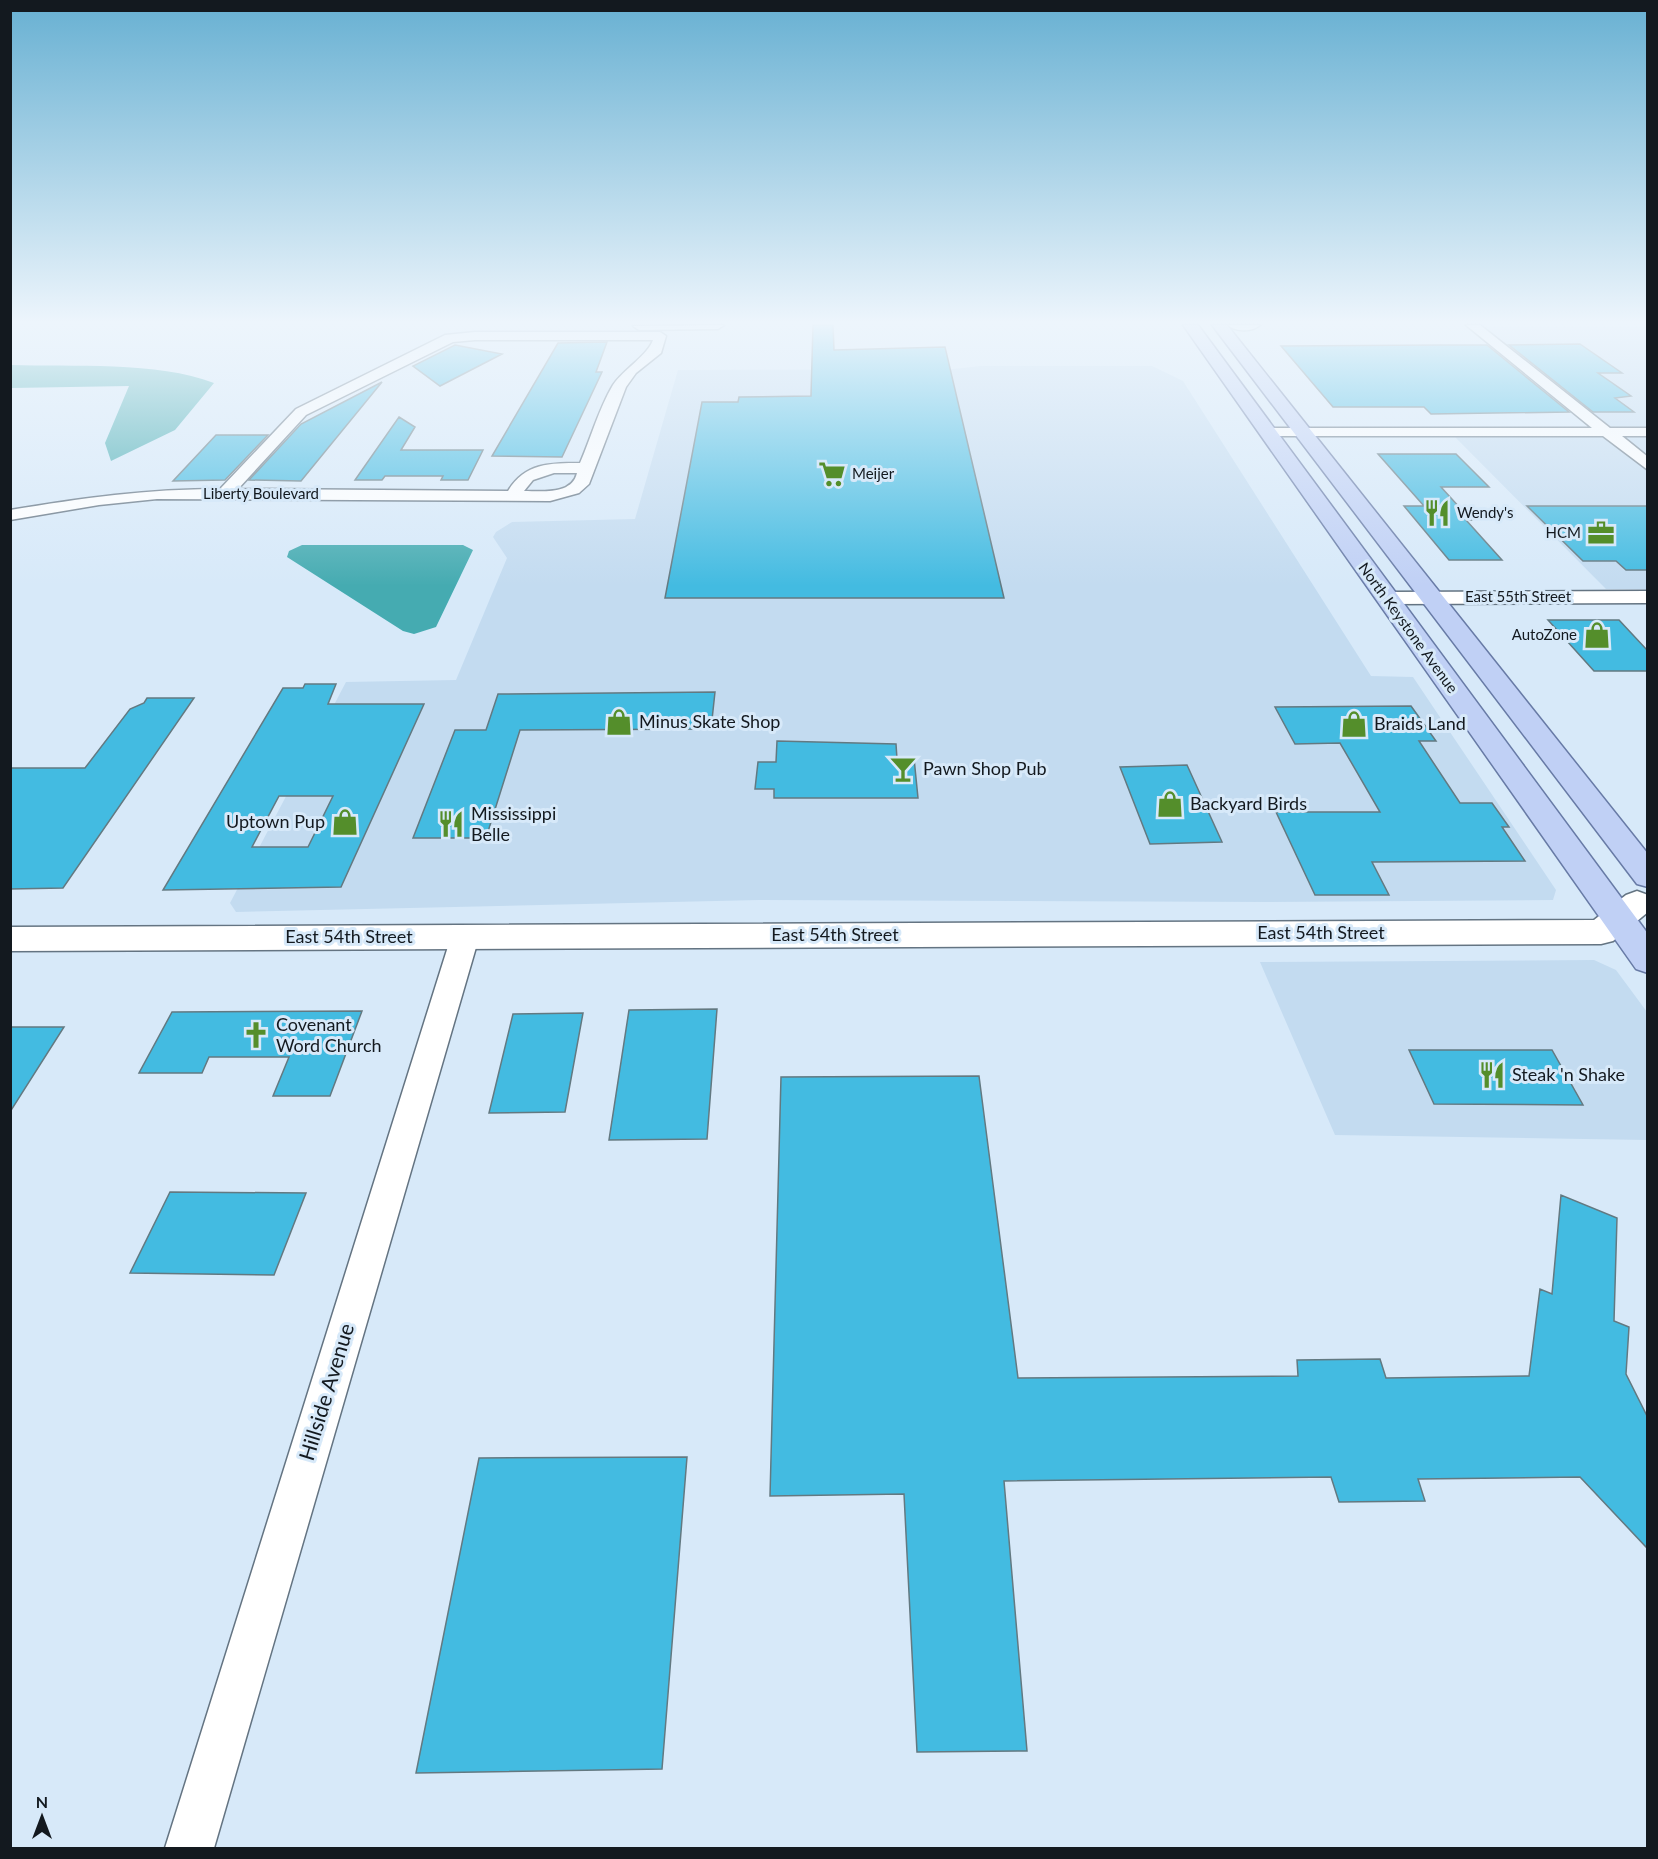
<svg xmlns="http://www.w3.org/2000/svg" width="1658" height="1859" viewBox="0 0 1658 1859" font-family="Lato,sans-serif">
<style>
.built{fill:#c3dbf0}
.water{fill:#45abb1}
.building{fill:#43bbe1;stroke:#637981;stroke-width:1.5;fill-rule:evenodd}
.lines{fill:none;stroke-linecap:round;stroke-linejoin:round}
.minor-casing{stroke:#647482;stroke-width:3}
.tertiary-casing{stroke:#647482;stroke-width:3}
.primary-casing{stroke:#687ba6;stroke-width:3}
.minor{fill:#fff;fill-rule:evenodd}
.tertiary{fill:#fff;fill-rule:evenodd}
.primary{fill:#c0d0f5;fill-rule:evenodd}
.labels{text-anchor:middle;stroke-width:6;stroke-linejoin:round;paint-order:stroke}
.far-poi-label{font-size:15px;fill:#13191f;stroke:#d7e9f9;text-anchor:start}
.far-street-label{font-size:15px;fill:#13191f;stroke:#d7e9f9}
.poi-label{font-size:18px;fill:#13191f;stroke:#d7e9f9;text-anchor:start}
.street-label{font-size:18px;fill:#13191f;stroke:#d7e9f9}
.near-street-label{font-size:21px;fill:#13191f;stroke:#d7e9f9}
</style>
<rect width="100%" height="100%" fill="#d7e9f9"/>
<path class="built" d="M 1480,327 L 1647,327 L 1647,589 L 1606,589 L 1452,434 L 1609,429 Z
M 981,366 L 1152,366 L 1183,381 L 1371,676 L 1413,677 L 1556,890 L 1553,900 L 1267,902 L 759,900 L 236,912 L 230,903 L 346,682 L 456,680 L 507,558 L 493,537 L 496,532 L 512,522 L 635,519 L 678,370 L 953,369 Z
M 1594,960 L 1616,970 L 1647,1012 L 1647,1140 L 1335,1135 L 1260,962 Z"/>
<path class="water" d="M 11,365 C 72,367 157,361 214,383 L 175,430 L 111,461 L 105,443 L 129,386 L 11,388 Z
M 302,545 L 463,545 L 473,550 L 436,627 L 414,634 L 403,631 L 287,557 L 289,551 Z"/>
<path class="building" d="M 813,325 L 833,325 L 834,350 L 945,347 L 1004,598 L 665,598 L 702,402 L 738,402 L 739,397 L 811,396 Z
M 607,342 L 596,372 L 602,372 L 562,457 L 492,456 L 558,343 Z
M 1580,344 L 1622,373 L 1598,373 L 1631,396 L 1615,398 L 1634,412 L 1593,412 L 1509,345 Z
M 455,345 L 502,354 L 440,386 L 413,366 Z
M 1439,345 L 1487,345 L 1569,412 L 1431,414 L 1424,407 L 1333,407 L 1281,346 Z
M 382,382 L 301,481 L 249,480 L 301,424 Z
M 399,417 L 415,427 L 401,450 L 483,450 L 468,480 L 441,480 L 443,476 L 385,476 L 382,480 L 355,480 Z
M 216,435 L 268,435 L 225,480 L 173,481 Z
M 1378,454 L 1456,454 L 1489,487 L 1441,487 L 1471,520 L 1466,520 L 1502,560 L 1449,560 L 1404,506 L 1424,506 Z
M 1527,506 L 1647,506 L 1647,570 L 1626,570 L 1616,561 L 1583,561 Z
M 1548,620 L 1619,620 L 1647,650 L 1647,671 L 1594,671 Z
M 305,684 L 336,684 L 328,704 L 424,704 L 341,887 L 163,890 L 283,688 L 303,688 ZM 279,796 L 333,796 L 308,847 L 252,847 Z
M 715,692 L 711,729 L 520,730 L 486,838 L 413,838 L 455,730 L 486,730 L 498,694 Z
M 147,698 L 194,698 L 63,888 L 10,889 L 10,768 L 85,768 L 130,709 L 144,703 Z
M 1411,706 L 1436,741 L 1419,741 L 1460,803 L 1492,803 L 1509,827 L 1502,827 L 1525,861 L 1372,862 L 1389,895 L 1315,895 L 1276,812 L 1380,812 L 1340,743 L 1295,744 L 1275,707 Z
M 777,741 L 896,744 L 897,759 L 914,758 L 918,798 L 774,798 L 774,789 L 755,789 L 758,762 L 776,762 Z
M 1187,765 L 1222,842 L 1150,844 L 1120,767 Z
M 717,1009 L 707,1139 L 609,1140 L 629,1010 Z
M 362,1011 L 330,1096 L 273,1096 L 289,1057 L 209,1057 L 202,1073 L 139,1073 L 172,1012 Z
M 583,1013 L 565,1112 L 489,1113 L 513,1014 Z
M 10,1027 L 64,1027 L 10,1112 Z
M 1409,1050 L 1552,1050 L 1583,1105 L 1434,1104 Z
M 979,1076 L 1018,1378 L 1298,1376 L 1297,1360 L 1380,1359 L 1386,1378 L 1529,1376 L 1540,1289 L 1552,1294 L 1561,1195 L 1617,1218 L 1614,1321 L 1629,1327 L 1626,1374 L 1647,1416 L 1647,1548 L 1580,1477 L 1418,1479 L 1425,1501 L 1339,1502 L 1331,1477 L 1004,1481 L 1027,1751 L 917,1752 L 904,1494 L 770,1496 L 781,1077 Z
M 170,1192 L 306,1193 L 274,1275 L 130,1273 Z
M 687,1457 L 662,1769 L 416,1773 L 479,1458 Z"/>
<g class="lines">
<defs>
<path id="minor" d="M 724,325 L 718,329 L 639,330 L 633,326 Z
M 1466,325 L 1480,325 L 1610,428 L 1648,428 L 1648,436 L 1622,436 L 1648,457 L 1648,470 L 1603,436 L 1267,436 L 1260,432 L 1267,428 L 1592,428 Z
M 475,332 L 660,332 L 666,336 L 661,353 L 636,373 L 626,387 L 589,484 L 579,493 L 550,501 L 157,499 L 99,505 L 10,520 L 10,510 C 84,498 145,489 220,489 L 296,409 L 445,335 ZM 475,340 L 653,340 C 648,355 624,369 613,385 C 599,408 591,438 580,463 C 550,463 525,463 508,491 L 238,489 L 306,415 L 453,342 ZM 554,473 L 577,473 C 572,495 542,491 524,491 L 533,480 Z
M 1648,591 L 1648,603 L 1388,604 L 1378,598 L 1388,592 Z
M 465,927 L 475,930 L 479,937 L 214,1848 L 165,1848 L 451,937 L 455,930 Z"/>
<path id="tertiary" d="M 1228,325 L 1260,325 C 1253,332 1235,332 1228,325 Z
M 1637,891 L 1648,895 L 1648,912 L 1613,941 L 1601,944 L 10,951 L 10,927 L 1594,920 L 1626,895 Z"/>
<path id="primary" d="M 1183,325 L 1198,325 L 1648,934 L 1648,973 L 1636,969 Z
M 1212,325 L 1227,325 L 1648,854 L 1648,887 L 1637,884 Z"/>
</defs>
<use href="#minor" class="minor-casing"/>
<use href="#tertiary" class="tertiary-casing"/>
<use href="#primary" class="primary-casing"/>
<use href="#minor" class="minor"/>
<use href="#tertiary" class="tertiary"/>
<use href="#primary" class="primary"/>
</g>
<linearGradient id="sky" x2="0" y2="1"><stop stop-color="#67b0d2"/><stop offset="0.55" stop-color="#edf5fc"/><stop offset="1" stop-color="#edf5fc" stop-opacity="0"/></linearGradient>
<rect width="1658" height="586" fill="url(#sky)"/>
<defs>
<symbol id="supermarket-bare" viewBox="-9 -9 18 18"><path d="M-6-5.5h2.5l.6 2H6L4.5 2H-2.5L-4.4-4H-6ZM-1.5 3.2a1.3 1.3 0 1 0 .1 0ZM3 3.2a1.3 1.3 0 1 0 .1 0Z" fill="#548e2b" stroke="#d7e9f9" stroke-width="2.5" paint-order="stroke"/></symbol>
<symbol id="restaurant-bare" viewBox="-9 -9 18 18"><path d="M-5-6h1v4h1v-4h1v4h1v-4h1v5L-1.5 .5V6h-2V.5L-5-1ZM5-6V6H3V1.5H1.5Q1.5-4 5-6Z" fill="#548e2b" stroke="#d7e9f9" stroke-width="2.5" paint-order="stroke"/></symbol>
<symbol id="office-bare" viewBox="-9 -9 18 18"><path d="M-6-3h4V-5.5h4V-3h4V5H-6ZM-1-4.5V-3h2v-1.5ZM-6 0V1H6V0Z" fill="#548e2b" stroke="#d7e9f9" stroke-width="2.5" paint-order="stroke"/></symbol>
<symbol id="shop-bare" viewBox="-9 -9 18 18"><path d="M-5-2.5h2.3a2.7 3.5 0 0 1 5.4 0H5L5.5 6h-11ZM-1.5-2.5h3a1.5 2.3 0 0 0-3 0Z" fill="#548e2b" stroke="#d7e9f9" stroke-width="2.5" paint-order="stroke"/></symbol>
<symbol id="bar-bare" viewBox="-9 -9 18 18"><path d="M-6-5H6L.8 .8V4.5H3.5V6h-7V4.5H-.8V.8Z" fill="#548e2b" stroke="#d7e9f9" stroke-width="2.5" paint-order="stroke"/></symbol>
<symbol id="church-bare" viewBox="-9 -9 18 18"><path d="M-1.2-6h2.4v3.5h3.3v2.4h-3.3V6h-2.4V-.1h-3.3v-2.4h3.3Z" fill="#548e2b" stroke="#d7e9f9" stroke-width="2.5" paint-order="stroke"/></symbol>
</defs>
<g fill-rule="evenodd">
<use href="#supermarket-bare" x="813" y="455" width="38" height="38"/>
<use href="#restaurant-bare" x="1418" y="494" width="38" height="38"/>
<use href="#office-bare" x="1582" y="514" width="38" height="38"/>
<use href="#shop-bare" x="1578" y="616" width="38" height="38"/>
<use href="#shop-bare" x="600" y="703" width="38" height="38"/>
<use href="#shop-bare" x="1335" y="705" width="38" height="38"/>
<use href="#bar-bare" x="884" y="750" width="38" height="38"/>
<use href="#shop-bare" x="1151" y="785" width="38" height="38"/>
<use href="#shop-bare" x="326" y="803" width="38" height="38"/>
<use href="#restaurant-bare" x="432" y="805" width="38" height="38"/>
<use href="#church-bare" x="237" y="1016" width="38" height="38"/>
<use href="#restaurant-bare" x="1473" y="1056" width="38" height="38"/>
</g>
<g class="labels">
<g class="far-poi-label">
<text x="852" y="479">Meijer</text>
<text x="1457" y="518">Wendy's</text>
<text x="1581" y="538" text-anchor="end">HCM</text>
<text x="1577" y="640" text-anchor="end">AutoZone</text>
</g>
<g class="far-street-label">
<text x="261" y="499">Liberty Boulevard</text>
<text x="1518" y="602">East 55th Street</text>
<text transform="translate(1408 628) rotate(54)" y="5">North Keystone Avenue</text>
</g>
<g class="poi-label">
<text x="639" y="728">Minus Skate Shop</text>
<text x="1374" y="730">Braids Land</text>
<text x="923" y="775">Pawn Shop Pub</text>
<text x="1190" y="810">Backyard Birds</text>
<text x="471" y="820">Mississippi<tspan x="471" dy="21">Belle</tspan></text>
<text x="325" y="828" text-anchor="end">Uptown Pup</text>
<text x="276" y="1031">Covenant<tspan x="276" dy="21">Word Church</tspan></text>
<text x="1512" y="1081">Steak 'n Shake</text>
</g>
<g class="street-label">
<text x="1321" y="939">East 54th Street</text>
<text x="835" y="941">East 54th Street</text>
<text x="349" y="943">East 54th Street</text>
</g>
<g class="near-street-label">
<text transform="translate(327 1392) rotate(-73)" y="7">Hillside Avenue</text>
</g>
</g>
<rect width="1658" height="1859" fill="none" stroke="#13191f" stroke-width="24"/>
<g transform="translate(42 1817)" stroke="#d7e9f9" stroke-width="4.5" paint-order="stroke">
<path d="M0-4.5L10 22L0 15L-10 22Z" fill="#13191f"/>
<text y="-9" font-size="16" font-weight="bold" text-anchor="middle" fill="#13191f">N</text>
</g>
</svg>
